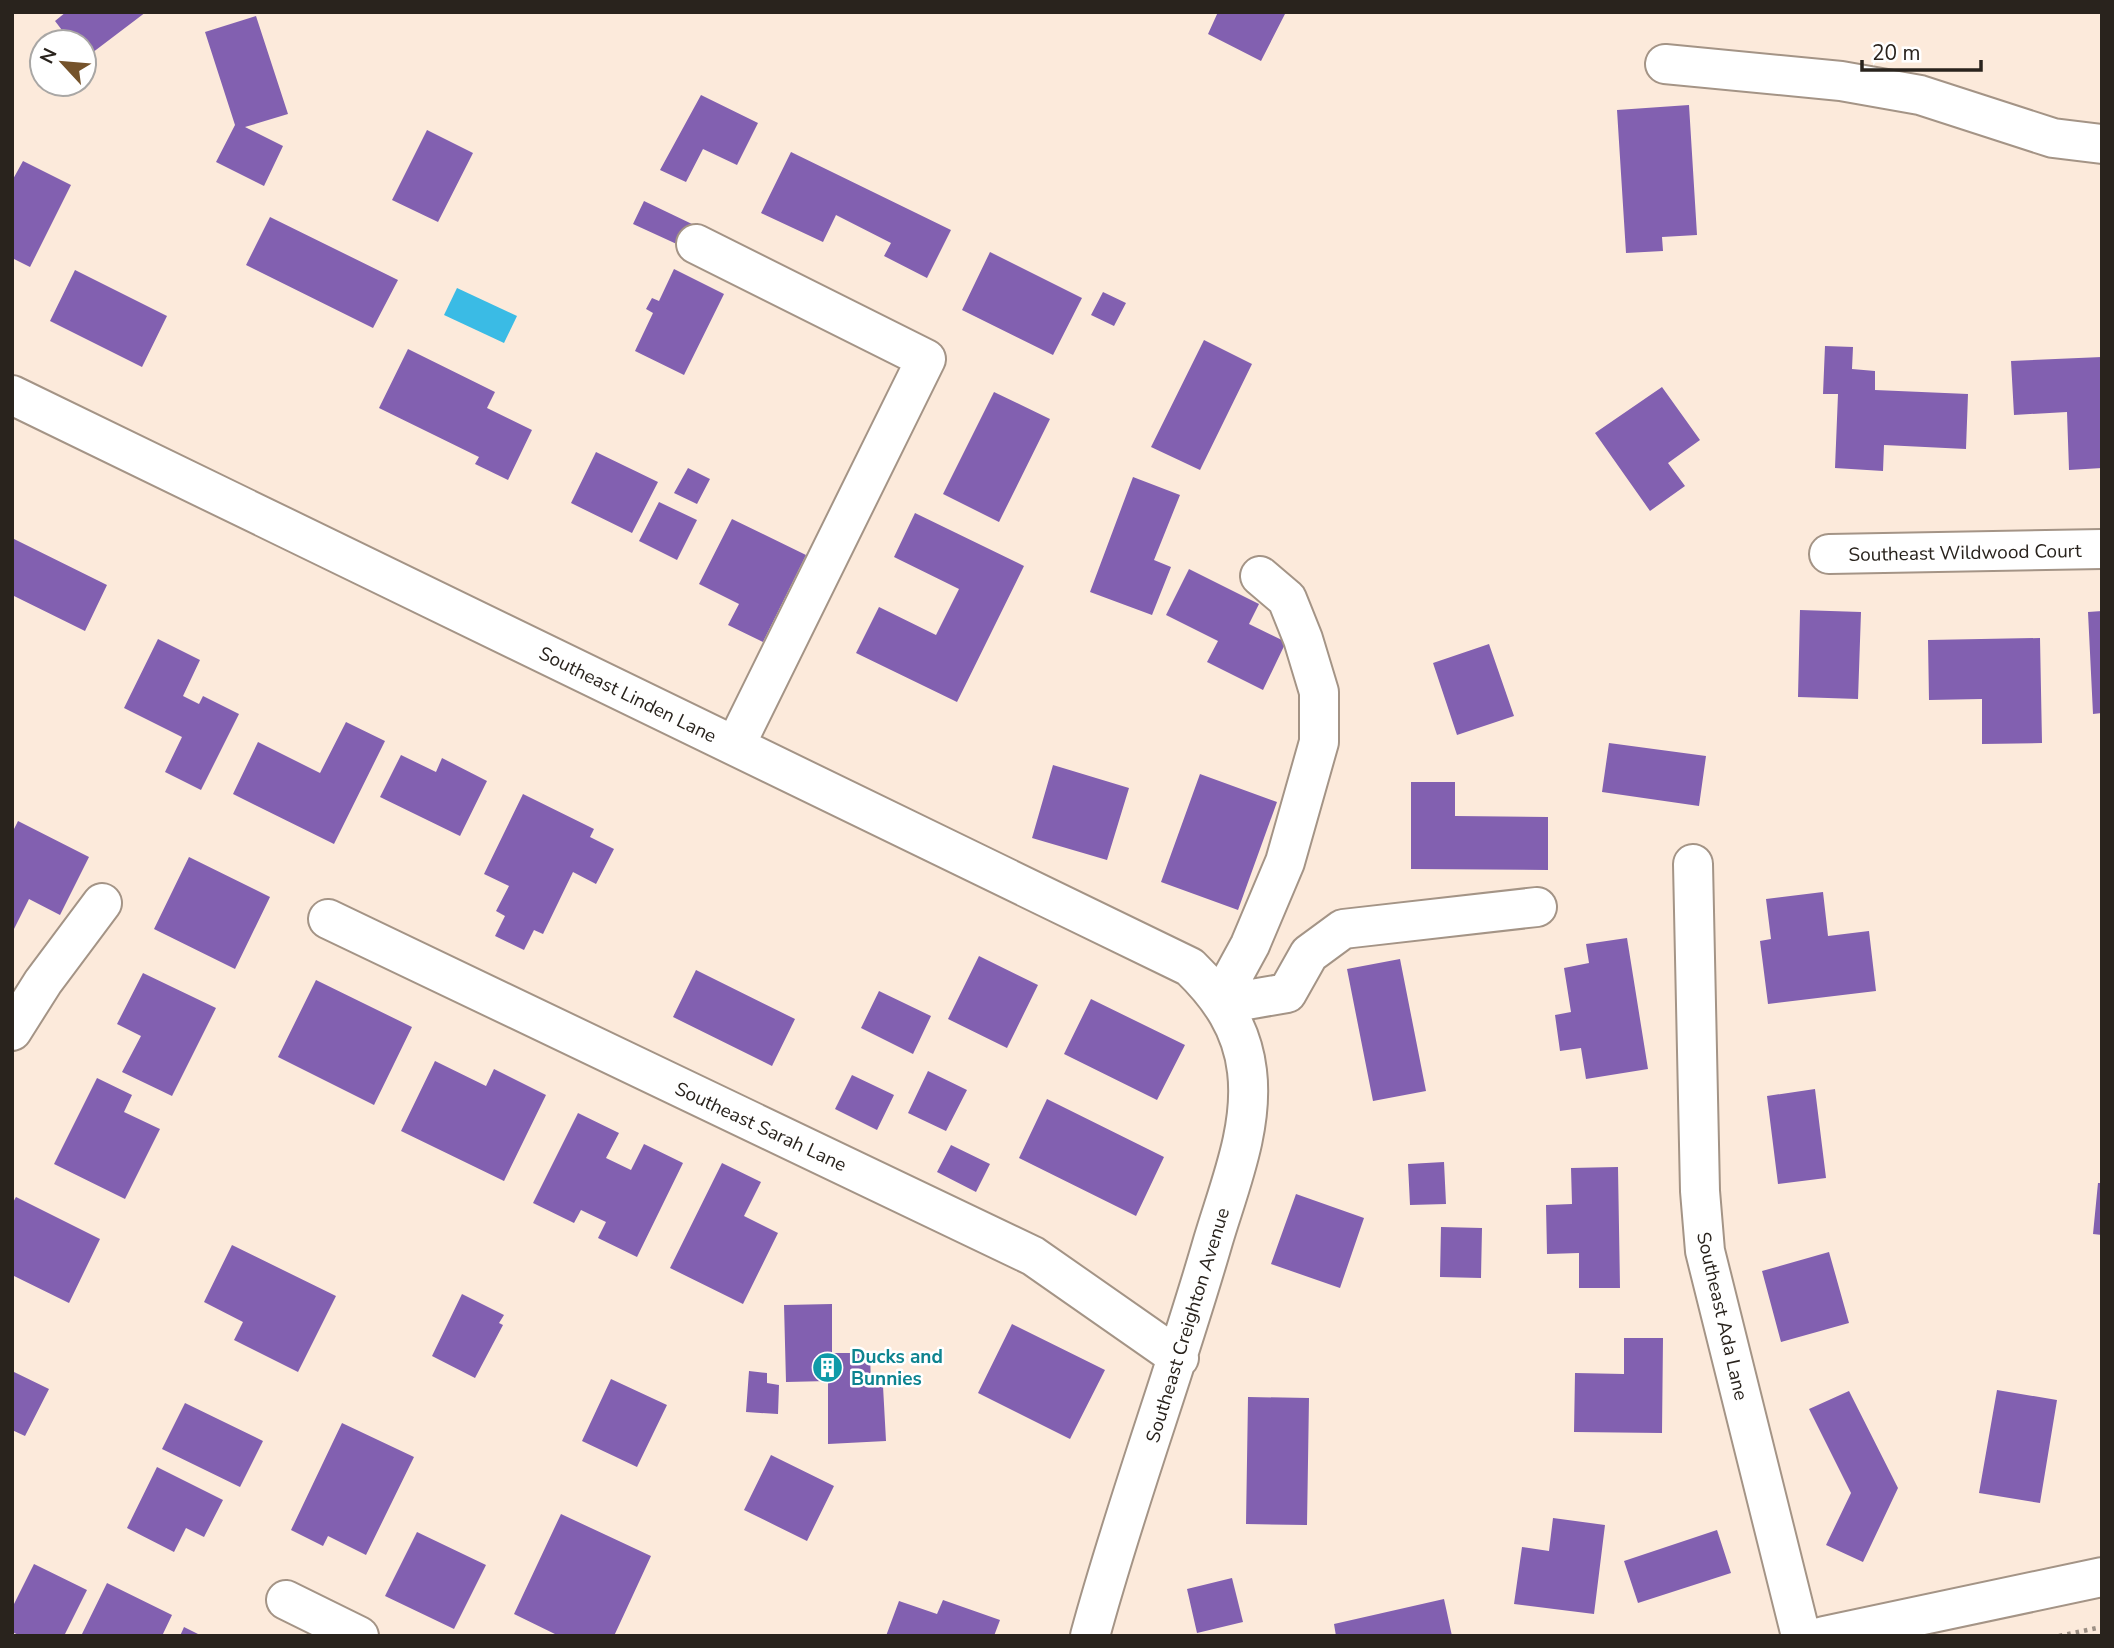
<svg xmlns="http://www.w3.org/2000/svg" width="2114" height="1648" viewBox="0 0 2114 1648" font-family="'Nunito Sans',sans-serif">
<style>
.water{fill:#3abbe5}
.building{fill:#8260b0}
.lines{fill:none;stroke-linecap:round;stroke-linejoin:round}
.minor-casing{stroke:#a49486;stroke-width:42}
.path{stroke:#9c8f84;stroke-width:4.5;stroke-dasharray:3.5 5;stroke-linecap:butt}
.minor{stroke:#fff;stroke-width:38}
.labels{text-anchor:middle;stroke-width:5;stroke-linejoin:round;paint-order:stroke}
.street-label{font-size:19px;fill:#29231d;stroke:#fff}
.culture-label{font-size:19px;font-weight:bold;fill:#0d838f;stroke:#fff;text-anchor:start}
</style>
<rect width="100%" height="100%" fill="#fceadb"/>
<path class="water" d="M 457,288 L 517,316 L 504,343 L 444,315 Z"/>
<path class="building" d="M 66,12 L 146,12 L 84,59 L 84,42 L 71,42 L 55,21 Z
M 1218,12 L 1286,12 L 1261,61 L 1208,34 Z
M 256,16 L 288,114 L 245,127 L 283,146 L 264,186 L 216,162 L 235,125 L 205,32 Z
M 701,95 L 758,123 L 737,165 L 703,149 L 686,182 L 660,170 Z
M 1689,105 L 1697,235 L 1662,237 L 1663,251 L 1626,253 L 1617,110 Z
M 427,130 L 473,153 L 438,222 L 392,200 Z
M 791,152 L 951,230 L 927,278 L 884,256 L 891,243 L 836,215 L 823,242 L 761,213 Z
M 23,161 L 71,185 L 30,267 L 12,258 L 12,181 Z
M 644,201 L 692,224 L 681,246 L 633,224 Z
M 270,217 L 398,280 L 373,328 L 246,265 Z
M 990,252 L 1082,298 L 1053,355 L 962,310 Z
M 674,269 L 724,294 L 684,375 L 635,351 L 653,313 L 646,309 L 652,298 L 659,301 Z
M 75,270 L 167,316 L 142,367 L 50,321 Z
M 1103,292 L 1126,303 L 1114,326 L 1091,315 Z
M 1204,340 L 1252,364 L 1200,470 L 1151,447 Z
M 1825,346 L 1853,347 L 1852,369 L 1875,371 L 1875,390 L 1968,394 L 1966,449 L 1884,445 L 1883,471 L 1835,468 L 1838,394 L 1823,394 Z
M 408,349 L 495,392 L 487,408 L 532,430 L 508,480 L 475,464 L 479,457 L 379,408 Z
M 2102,357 L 2102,468 L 2069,470 L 2067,412 L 2014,415 L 2011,361 Z
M 1662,387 L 1700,440 L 1668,463 L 1685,486 L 1650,511 L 1595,433 Z
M 994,392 L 1050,419 L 999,522 L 943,494 Z
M 596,452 L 658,482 L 632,533 L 571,503 Z
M 688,468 L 710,479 L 697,504 L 674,493 Z
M 1133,477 L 1180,495 L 1154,560 L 1171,567 L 1152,615 L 1090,592 Z
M 659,502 L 697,520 L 677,560 L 639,541 Z
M 915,513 L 1024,566 L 957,702 L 856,653 L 879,607 L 936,635 L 959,589 L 894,557 Z
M 732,519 L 806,555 L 763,642 L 728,625 L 739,604 L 699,584 Z
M 12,538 L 107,585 L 85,631 L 12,595 Z
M 1189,569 L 1259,604 L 1249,624 L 1286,642 L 1263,690 L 1207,662 L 1218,641 L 1166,615 Z
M 1800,610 L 1861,612 L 1858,699 L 1798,697 Z
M 2102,611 L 2102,713 L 2093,714 L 2088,612 Z
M 2040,638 L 2042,743 L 1982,744 L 1982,699 L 1929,700 L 1928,640 Z
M 158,639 L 200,660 L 183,696 L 199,704 L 203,696 L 239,714 L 201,790 L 165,772 L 182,737 L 124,708 Z
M 1489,644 L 1514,716 L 1457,735 L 1433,663 Z
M 346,722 L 385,741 L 334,844 L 233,794 L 258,742 L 320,773 Z
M 1609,743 L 1706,756 L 1699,806 L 1602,792 Z
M 401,755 L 436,772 L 442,758 L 487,781 L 460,836 L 380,797 Z
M 1053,765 L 1129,788 L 1107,860 L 1032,838 Z
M 1200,774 L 1277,802 L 1238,910 L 1161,882 Z
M 1411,782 L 1455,782 L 1455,816 L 1548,817 L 1548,870 L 1411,869 Z
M 523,794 L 594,829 L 590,837 L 614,849 L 596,884 L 573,872 L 543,934 L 534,930 L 524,950 L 495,936 L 505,916 L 496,911 L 509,886 L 484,874 Z
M 18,821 L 89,857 L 60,915 L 29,899 L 12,933 L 12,833 Z
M 189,857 L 270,897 L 235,969 L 154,929 Z
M 1823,892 L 1828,936 L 1869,931 L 1876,991 L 1768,1004 L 1760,941 L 1771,939 L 1766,899 Z
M 1627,938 L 1648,1069 L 1586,1079 L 1581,1048 L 1560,1051 L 1555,1015 L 1571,1012 L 1564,968 L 1589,963 L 1586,944 Z
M 979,956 L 1038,985 L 1007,1048 L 948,1019 Z
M 1400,959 L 1426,1091 L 1373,1101 L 1347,969 Z
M 696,970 L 795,1019 L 772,1066 L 673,1017 Z
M 143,973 L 216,1008 L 172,1096 L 122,1072 L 141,1036 L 117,1024 Z
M 316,980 L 412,1027 L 374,1105 L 278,1057 Z
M 879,991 L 931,1016 L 913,1054 L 861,1028 Z
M 1091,999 L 1185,1045 L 1157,1100 L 1064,1054 Z
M 435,1061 L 486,1086 L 494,1069 L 546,1095 L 504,1181 L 401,1131 Z
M 928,1071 L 967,1090 L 946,1131 L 908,1113 Z
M 852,1075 L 894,1095 L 877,1130 L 835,1109 Z
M 97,1078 L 132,1095 L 124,1112 L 160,1129 L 125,1199 L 54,1164 Z
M 1815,1089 L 1826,1178 L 1778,1184 L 1767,1096 Z
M 1047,1099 L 1164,1157 L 1136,1216 L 1019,1158 Z
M 578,1113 L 619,1133 L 606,1158 L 631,1170 L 644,1144 L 683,1163 L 637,1257 L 598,1238 L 606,1222 L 581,1210 L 574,1223 L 533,1203 Z
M 951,1145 L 990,1164 L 976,1192 L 937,1172 Z
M 1444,1162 L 1446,1204 L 1410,1205 L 1408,1164 Z
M 722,1163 L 761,1182 L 744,1216 L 778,1233 L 743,1304 L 670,1268 Z
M 1618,1167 L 1620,1288 L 1579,1288 L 1579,1253 L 1547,1254 L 1546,1205 L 1572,1204 L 1571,1168 Z
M 2098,1183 L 2102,1183 L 2102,1235 L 2093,1234 Z
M 1296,1194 L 1364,1218 L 1340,1288 L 1271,1264 Z
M 16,1197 L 100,1239 L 69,1303 L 12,1275 L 12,1204 Z
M 1441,1227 L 1482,1228 L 1481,1278 L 1440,1277 Z
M 232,1245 L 336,1296 L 298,1372 L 234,1340 L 243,1322 L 204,1302 Z
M 1829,1252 L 1849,1323 L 1781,1342 L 1762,1271 Z
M 462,1294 L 504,1315 L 499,1323 L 503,1325 L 475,1378 L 432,1356 Z
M 832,1304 L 832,1353 L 870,1353 L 871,1386 L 883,1386 L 886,1441 L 828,1444 L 828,1381 L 786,1382 L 784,1305 Z
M 1012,1324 L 1105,1370 L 1070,1439 L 978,1393 Z
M 1624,1338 L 1663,1338 L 1662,1433 L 1574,1432 L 1575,1373 L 1624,1374 Z
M 12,1371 L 49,1389 L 25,1436 L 12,1430 Z
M 749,1371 L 767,1373 L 767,1383 L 779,1385 L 778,1414 L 746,1412 Z
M 611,1379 L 667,1405 L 637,1467 L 582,1441 Z
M 1997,1390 L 2057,1400 L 2040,1503 L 1979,1493 Z
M 1849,1391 L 1898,1488 L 1863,1562 L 1826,1545 L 1851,1493 L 1809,1409 Z
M 1248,1397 L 1309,1398 L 1307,1525 L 1246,1524 Z
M 185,1403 L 263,1441 L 240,1487 L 162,1449 Z
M 342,1423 L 414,1457 L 366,1555 L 328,1536 L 323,1546 L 291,1530 Z
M 771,1455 L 834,1486 L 807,1541 L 744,1510 Z
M 157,1467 L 223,1500 L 204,1537 L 186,1528 L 174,1552 L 127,1528 Z
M 561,1514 L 651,1556 L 614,1636 L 559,1636 L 514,1614 Z
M 1553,1518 L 1605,1525 L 1594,1614 L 1514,1604 L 1522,1547 L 1549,1551 Z
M 1717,1530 L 1731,1573 L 1638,1603 L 1624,1561 Z
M 417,1532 L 486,1565 L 454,1629 L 385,1596 Z
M 34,1564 L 87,1590 L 64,1636 L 21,1636 L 12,1632 L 12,1608 Z
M 1232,1578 L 1243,1622 L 1197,1633 L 1187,1589 Z
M 107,1583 L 172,1615 L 162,1636 L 81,1636 Z
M 1444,1599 L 1452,1636 L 1336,1636 L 1334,1624 Z
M 943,1600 L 1000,1620 L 994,1636 L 886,1636 L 899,1601 L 937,1614 Z
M 184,1627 L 202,1636 L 180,1636 Z"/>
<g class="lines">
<defs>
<path id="minor" d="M 1665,64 L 1841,81 L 1920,95 L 2053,138 L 2102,144
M 696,244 L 926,359 L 735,746
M 12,395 L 1190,967 C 1220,996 1242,1028 1247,1071 C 1254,1128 1229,1187 1213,1241 C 1175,1373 1126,1503 1090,1636
M 1829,554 L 2102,549
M 1693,864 L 1700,1191 L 1705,1251 L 1801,1636
M 328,919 L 1033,1256 L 1179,1358
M 1220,1000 L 1250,945 L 1285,862 L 1319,742 L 1319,692 L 1303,639 L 1287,599 L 1260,576
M 1223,1004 L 1287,993 L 1309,954 L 1343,929 L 1537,907
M 12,1031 L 43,982 L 102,903
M 286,1600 L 359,1636
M 1824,1636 L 2102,1577"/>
</defs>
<use href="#minor" class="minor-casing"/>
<path class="path" d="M 2059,1636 L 2102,1627"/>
<use href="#minor" class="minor"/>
</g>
<defs>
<symbol id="building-disc" viewBox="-11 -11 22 22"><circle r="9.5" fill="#0f9aa8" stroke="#fff"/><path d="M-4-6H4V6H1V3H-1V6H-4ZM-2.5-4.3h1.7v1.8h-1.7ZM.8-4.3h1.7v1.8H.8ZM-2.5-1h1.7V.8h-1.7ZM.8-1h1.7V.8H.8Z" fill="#fff"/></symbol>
</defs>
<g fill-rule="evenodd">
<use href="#building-disc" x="810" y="1350" width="35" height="35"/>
</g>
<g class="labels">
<g class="street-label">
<text transform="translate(1965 552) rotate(-1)" y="7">Southeast Wildwood Court</text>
<text transform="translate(628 694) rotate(26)" y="7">Southeast Linden Lane</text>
<text transform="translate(761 1126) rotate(25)" y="7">Southeast Sarah Lane</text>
<text transform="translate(1723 1316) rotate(77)" y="7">Southeast Ada Lane</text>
<text transform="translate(1187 1325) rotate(-73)" y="7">Southeast Creighton Avenue</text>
</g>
<g class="culture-label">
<text x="851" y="1363">Ducks and<tspan x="851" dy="22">Bunnies</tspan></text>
</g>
</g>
<rect width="2114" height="1648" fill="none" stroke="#29231d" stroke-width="28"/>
<g transform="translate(63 63) rotate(296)"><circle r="33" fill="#ffffff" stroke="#a9a7a5" stroke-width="2"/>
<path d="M0-5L12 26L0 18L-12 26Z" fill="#75532b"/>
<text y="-10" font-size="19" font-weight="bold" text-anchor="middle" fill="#29231d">N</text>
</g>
<path d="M1862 60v10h119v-10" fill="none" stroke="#29231d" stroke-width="3.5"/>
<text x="1872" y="60" font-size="21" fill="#29231d" stroke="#ffffff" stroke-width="5" paint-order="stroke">20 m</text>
</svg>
